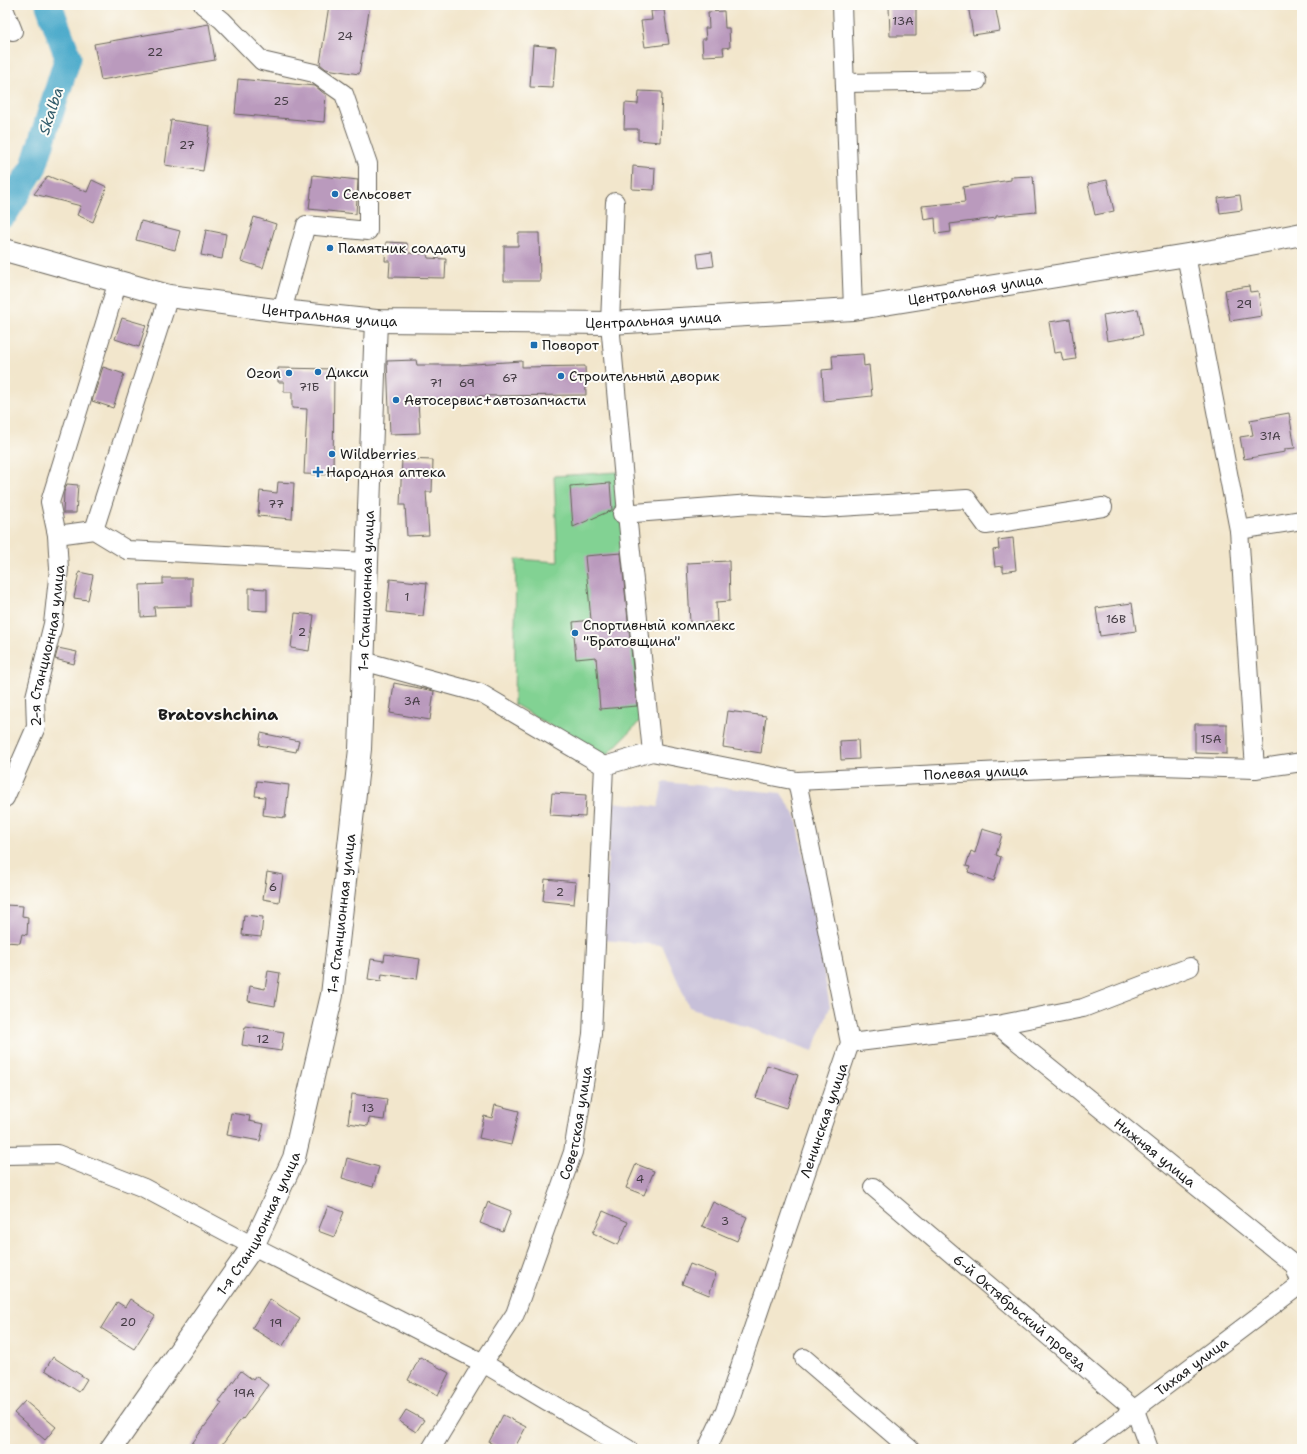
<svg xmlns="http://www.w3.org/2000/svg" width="1307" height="1454" viewBox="0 0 1307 1454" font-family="'Shantell Sans',sans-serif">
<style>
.industrial{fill:#c7c0d9}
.green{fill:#82d293;stroke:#4f7758}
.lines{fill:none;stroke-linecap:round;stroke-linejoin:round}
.river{stroke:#4caacb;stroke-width:27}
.building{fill:#ba9abd}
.minor-casing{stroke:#67635a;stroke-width:20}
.major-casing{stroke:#67635a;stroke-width:24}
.minor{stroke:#fff;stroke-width:18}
.major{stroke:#fff;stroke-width:22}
.poi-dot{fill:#1f6fb2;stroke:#fdfcf7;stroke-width:1.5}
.labels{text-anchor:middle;stroke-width:4;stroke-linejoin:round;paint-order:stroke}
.number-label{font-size:12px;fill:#443c44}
.poi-label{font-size:14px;fill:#1c1c1c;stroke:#fdfcf7;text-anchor:start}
.street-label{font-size:14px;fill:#1c1c1c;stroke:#fdfcf7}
.water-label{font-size:15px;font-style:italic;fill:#325c6b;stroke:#fdfcf7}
.quarter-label{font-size:16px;font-weight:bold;fill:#1c1c1c;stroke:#fdfcf7}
</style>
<rect width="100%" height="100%" fill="#fdfcf7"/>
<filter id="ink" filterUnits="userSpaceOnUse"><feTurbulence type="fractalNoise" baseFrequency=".025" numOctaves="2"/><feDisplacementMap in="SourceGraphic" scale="8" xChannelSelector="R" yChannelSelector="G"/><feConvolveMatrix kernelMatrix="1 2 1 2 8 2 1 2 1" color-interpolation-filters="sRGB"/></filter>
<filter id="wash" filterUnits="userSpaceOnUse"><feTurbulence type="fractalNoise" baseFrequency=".012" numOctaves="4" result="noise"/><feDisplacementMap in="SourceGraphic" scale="16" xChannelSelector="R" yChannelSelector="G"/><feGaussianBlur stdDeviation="0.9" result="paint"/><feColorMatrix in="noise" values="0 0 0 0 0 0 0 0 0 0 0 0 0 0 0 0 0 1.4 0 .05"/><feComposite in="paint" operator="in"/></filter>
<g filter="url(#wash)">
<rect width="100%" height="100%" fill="#f2e6cc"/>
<path class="industrial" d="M 663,782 L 781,793 L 797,818 L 830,1007 L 813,1051 L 689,1007 L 662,945 L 602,940 L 612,802 L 658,807 Z"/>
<path class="green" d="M 618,472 L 644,717 L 604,758 L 514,704 L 516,559 L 558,562 L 554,476 Z"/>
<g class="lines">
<path class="river" d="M 5,213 L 34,166 L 68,57 L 49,5"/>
</g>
<g id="blocks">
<path class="building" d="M 329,5 L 370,5 L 359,74 L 326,69 L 320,64 Z
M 916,5 L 916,36 L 890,36 L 889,6 Z
M 968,5 L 995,5 L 1000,31 L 973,35 Z
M 664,10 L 669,44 L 645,47 L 641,21 L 652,20 L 651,11 Z
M 724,11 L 725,28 L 729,28 L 730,47 L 723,48 L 724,55 L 703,56 L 702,39 L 706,39 L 705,28 L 709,28 L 708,12 Z
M 209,24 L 215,60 L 101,80 L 94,44 Z
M 533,45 L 556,47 L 553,88 L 530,87 Z
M 238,79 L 315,86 L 326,95 L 324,122 L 235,114 Z
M 639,91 L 662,92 L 660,142 L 638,140 L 638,129 L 624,129 L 625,103 L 638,104 Z
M 171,120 L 210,126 L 203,171 L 165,165 Z
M 633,166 L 655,168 L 654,190 L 632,189 Z
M 313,175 L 358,180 L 356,214 L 309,209 Z
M 48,176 L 87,192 L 92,180 L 107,187 L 93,222 L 77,215 L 81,206 L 34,194 Z
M 1033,176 L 1036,212 L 996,216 L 996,218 L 950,224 L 951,232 L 936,234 L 935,218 L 924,220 L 922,206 L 965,202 L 963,187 L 1011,180 L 1011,177 Z
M 1107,180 L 1114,211 L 1095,215 L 1088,184 Z
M 1240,195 L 1242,210 L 1220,213 L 1218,198 Z
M 254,217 L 276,224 L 263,268 L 241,261 Z
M 141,221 L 180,231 L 175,250 L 136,240 Z
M 206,230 L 226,234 L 222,259 L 201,255 Z
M 518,233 L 539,233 L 540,281 L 504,281 L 504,246 L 518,246 Z
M 386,242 L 407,243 L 407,253 L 427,254 L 428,258 L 446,259 L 445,278 L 389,277 L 390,261 L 385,261 Z
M 712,252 L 714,266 L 699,268 L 697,254 Z
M 1249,286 L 1250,292 L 1258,291 L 1262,316 L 1230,321 L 1225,290 Z
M 1138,309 L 1143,335 L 1107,341 L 1103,315 Z
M 122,318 L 146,325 L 139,347 L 115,339 Z
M 1070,319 L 1076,359 L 1063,361 L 1061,352 L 1054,353 L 1049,322 Z
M 863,354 L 864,366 L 869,365 L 872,396 L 824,401 L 822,370 L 833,369 L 832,356 Z
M 416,360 L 417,365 L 458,365 L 522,361 L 522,367 L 585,366 L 586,395 L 476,396 L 476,402 L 418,401 L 420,433 L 390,434 L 387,361 Z
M 103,367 L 124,374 L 113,408 L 92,401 Z
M 278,368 L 334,369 L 333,475 L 304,474 L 307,409 L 292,408 L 292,392 L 284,392 L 284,382 L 278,382 Z
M 1289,413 L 1295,448 L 1285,449 L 1285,452 L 1244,459 L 1240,437 L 1253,435 L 1250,420 Z
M 402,459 L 433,460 L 432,492 L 426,492 L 429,535 L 407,536 L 405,505 L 400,505 Z
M 278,482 L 294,483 L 292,519 L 258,516 L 260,491 L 277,493 Z
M 610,483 L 612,510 L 573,527 L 570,486 Z
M 67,484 L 78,485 L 76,513 L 63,513 L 64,492 Z
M 1013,538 L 1016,570 L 1003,572 L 1003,566 L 995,567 L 993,550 L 999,549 L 998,540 Z
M 621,553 L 637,706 L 600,709 L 596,657 L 576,659 L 573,622 L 591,620 L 585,556 Z
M 729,561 L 730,601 L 716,602 L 717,622 L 690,623 L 687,563 Z
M 79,572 L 93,575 L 88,600 L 74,598 Z
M 163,578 L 192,578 L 192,606 L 154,607 L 155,616 L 141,617 L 140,585 L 163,584 Z
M 390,579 L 427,583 L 423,616 L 387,612 Z
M 249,588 L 267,589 L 267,611 L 249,610 Z
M 1132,603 L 1136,631 L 1100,636 L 1096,608 Z
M 295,613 L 314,615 L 309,651 L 291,648 Z
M 58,648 L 77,652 L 74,664 L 55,659 Z
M 394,683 L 434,691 L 430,720 L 390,713 Z
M 728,711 L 766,716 L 761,753 L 723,747 Z
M 1195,724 L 1227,724 L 1227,754 L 1195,753 Z
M 261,733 L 299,741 L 296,752 L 259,745 Z
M 858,740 L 859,759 L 841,760 L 840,741 Z
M 257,781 L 289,785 L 285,818 L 263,815 L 265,797 L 255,796 Z
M 552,793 L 586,795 L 585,817 L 550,815 Z
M 982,829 L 1002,835 L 996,855 L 1001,857 L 994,881 L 968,872 L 970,867 L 966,866 L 971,851 L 975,853 Z
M 267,872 L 283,875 L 279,902 L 263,899 Z
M 545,879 L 576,882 L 574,904 L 543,901 Z
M 5,905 L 23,906 L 22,916 L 28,917 L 27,935 L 22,934 L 20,943 L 5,942 Z
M 244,915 L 263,917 L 261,937 L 242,935 Z
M 385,954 L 420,959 L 417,979 L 382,974 L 381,981 L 368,979 L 371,959 L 384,961 Z
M 268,971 L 280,973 L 275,1006 L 248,1001 L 250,986 L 265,989 Z
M 245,1026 L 284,1032 L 281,1051 L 242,1045 Z
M 767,1065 L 798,1075 L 787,1108 L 756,1098 Z
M 352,1094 L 387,1099 L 384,1120 L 369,1118 L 368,1126 L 348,1123 Z
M 495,1105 L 519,1111 L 511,1145 L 479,1138 L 484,1116 L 492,1118 Z
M 231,1113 L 250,1116 L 249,1121 L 264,1124 L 260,1141 L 227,1135 Z
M 347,1158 L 379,1167 L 373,1187 L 342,1178 Z
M 636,1164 L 654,1171 L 644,1195 L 626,1188 Z
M 488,1202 L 511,1211 L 503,1232 L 480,1223 Z
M 713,1202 L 747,1217 L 737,1241 L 702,1226 Z
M 328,1206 L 344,1212 L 334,1237 L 318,1231 Z
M 603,1211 L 628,1222 L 618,1245 L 593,1233 Z
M 690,1264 L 716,1274 L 709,1295 L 682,1284 Z
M 130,1299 L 155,1316 L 134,1349 L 101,1328 L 117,1302 L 125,1307 Z
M 270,1299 L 300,1319 L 282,1347 L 252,1328 Z
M 53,1357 L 87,1379 L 79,1392 L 45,1370 Z
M 420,1357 L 449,1373 L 438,1395 L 408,1380 Z
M 241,1371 L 253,1380 L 256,1376 L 268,1385 L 243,1419 L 242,1418 L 219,1449 L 188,1449 L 222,1403 L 219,1401 Z
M 25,1401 L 56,1427 L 45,1440 L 14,1413 Z
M 406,1410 L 424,1420 L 416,1432 L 399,1421 Z
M 503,1415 L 526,1427 L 514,1449 L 502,1449 L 489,1442 Z"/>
</g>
</g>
<g filter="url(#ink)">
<use href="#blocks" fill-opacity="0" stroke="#67635a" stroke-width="1"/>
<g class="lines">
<defs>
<g id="minor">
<path d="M 203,5 L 222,20 L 262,61 L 314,73 L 344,94 L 368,164 L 368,231 L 306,225 L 282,311"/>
<path d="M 842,5 L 853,309"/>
<path d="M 5,11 L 13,31"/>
<path d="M 845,83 L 977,81"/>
<path d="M 615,202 L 610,323 L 627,514 L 652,752"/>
<path d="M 1186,255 L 1239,530 L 1255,769"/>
<path d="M 622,514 L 751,504 L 824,508 L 967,499 L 986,525 L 1103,507"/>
<path d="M 94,530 L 169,296"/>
<path d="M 1239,530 L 1302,520"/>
<path d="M 57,535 L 94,530 L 127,550 L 367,562"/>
<path id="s1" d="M 363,661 L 480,693 L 604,766 L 652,752 L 797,781 L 1129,765 L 1255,769 L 1302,762"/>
<path id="s2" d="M 5,798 L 36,727 L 35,697 L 53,624 L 59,569 L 57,535 L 50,502 L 118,281"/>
<path id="s3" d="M 997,1025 L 1294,1265 L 1302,1287"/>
<path d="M 850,1043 L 997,1025 L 1083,1008 L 1190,967"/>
<path d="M 5,1155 L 57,1154 L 144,1188 L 253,1246 L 483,1363 L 628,1449"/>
<path id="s4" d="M 873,1187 L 1135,1410 L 1149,1449"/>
<path d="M 804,1358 L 910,1449"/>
<path id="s5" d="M 431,1449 L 483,1363 L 515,1314 L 573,1152 L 592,1034 L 604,766"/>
<path id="s6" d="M 707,1449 L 725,1411 L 850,1043 L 797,781"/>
<path id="s7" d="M 1082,1449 L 1301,1284"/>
</g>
<g id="major">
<path id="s8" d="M 5,250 L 169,296 L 282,311 L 376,321 L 610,323 L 853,309 L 1224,249 L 1302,234"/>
<path id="s9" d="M 111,1449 L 253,1246 L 294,1158 L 332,995 L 360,749 L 376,321"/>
</g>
</defs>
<use href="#minor" class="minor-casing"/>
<use href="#major" class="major-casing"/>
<use href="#minor" class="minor"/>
<use href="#major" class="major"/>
</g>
</g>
<g class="poi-dot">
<circle cx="335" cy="194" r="4"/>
<circle cx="330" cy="248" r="4"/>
<rect x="530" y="341" width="8" height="8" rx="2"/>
<circle cx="318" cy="372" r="4"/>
<circle cx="289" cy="373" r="4"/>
<circle cx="561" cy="376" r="4"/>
<circle cx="396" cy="400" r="4"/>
<circle cx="332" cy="454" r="4"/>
<path d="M316 466h4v4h4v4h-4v4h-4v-4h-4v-4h4z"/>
<circle cx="575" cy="633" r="4"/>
</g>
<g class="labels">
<g class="number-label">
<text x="903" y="25">13А</text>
<text x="345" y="40">24</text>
<text x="155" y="56">22</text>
<text x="281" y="105">25</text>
<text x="187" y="149">27</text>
<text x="1244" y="308">29</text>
<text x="510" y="382">67</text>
<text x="436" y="387">71</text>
<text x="467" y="387">69</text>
<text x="309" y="391">71Б</text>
<text x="1270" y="440">31А</text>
<text x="276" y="508">77</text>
<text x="407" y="601">1</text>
<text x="1116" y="623">16В</text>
<text x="302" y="636">2</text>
<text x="412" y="705">3А</text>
<text x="1211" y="743">15А</text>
<text x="273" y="891">6</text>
<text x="560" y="896">2</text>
<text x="263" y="1043">12</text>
<text x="368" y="1112">13</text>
<text x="640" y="1183">4</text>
<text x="725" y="1225">3</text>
<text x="128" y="1326">20</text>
<text x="276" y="1327">19</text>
<text x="244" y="1397">19А</text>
</g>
<g class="poi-label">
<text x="343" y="199">Сельсовет</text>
<text x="338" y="253">Памятник солдату</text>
<text x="542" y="350">Поворот</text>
<text x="326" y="377">Дикси</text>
<text x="281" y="378" text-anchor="end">Ozon</text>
<text x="569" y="381">Строительный дворик</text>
<text x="404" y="405">Автосервис+автозапчасти</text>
<text x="340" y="459">Wildberries</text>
<text x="326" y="477">Народная аптека</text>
<text x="583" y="630">Спортивный комплекс<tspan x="583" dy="16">"Братовщина"</tspan></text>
</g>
<g class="street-label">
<text dy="5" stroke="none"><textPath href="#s8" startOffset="980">Центральная улица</textPath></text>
<text dy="5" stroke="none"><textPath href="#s8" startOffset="332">Центральная улица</textPath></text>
<text dy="5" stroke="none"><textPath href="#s8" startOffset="656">Центральная улица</textPath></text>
<text dy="5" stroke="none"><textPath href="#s9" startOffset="918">1-я Станционная улица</textPath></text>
<text dy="5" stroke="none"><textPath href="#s2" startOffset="160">2-я Станционная улица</textPath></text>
<text dy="5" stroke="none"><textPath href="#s1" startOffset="642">Полевая улица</textPath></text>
<text dy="5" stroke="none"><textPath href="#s9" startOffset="594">1-я Станционная улица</textPath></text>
<text dy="5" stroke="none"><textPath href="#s6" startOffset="349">Ленинская улица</textPath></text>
<text dy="5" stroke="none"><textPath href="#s5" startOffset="360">Советская улица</textPath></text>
<text dy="5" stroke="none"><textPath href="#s3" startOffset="203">Нижняя улица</textPath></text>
<text dy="5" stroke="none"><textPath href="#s9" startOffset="270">1-я Станционная улица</textPath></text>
<text dy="5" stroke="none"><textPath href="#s4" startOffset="193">6-й Октябрьский проезд</textPath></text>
<text dy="5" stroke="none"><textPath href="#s7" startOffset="137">Тихая улица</textPath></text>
</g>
<g class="water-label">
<text transform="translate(51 111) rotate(-72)" y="5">Skalba</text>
</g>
<g class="quarter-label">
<text x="218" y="720">Bratovshchina</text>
</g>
</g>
<rect width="1307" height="1454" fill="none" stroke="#fdfcf7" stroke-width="20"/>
</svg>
